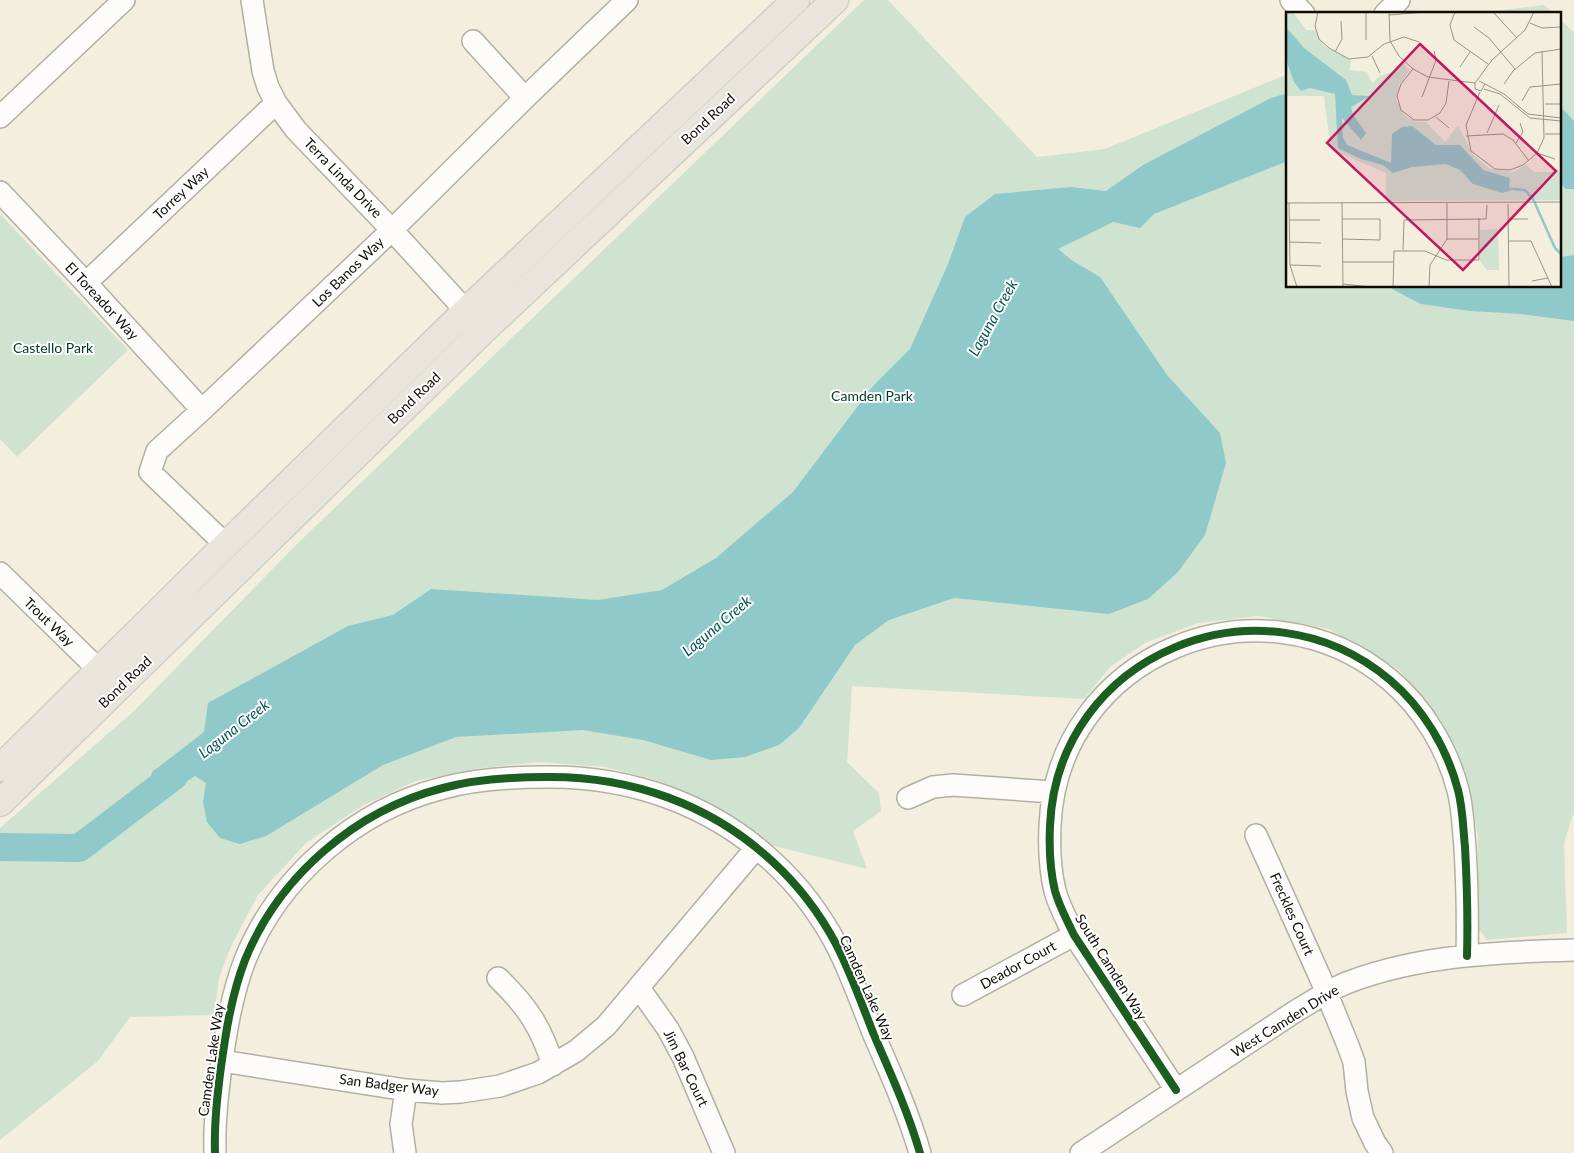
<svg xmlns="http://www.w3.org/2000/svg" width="1574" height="1153" viewBox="0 0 1574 1153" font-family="Lato,sans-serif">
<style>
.green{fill:#cfe3d0}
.water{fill:#90c9c9}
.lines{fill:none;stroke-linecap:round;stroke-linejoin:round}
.river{stroke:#90c9c9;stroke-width:28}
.minor-casing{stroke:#b3afa4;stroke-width:24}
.major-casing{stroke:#d0cdc6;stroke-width:29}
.minor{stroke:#fdfcfa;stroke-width:21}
.major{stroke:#e8e5dc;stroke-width:26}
.cycleway-casing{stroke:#fff;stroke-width:11}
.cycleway{stroke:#1b5e20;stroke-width:8}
.labels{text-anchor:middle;stroke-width:4;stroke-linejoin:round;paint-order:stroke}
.street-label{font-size:14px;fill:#100c04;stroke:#fff}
.park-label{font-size:14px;fill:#003823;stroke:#fff}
.water-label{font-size:15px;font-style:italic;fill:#045257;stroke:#fff}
.inset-river{fill:none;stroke:#90c9c9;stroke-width:2.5}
.inset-road{fill:none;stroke:#999487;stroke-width:1}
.view{fill:#c2185b;fill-opacity:0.15;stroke:#c2185b;stroke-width:2.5}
.inset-edge{fill:none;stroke:#100c04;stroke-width:2.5}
</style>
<rect width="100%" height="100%" fill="#f4eedf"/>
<path class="green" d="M 864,0 L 888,0 L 1037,157 L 1105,149 L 1288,74 L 1288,286 L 1560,286 L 1560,20 L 1574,32 L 1574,812 L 1564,843 L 1567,933 L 1487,940 L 1475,924 L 1477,901 L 1478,837 L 1466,774 L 1441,720 L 1399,670 L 1329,629 L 1258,616 L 1198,623 L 1145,643 L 1110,667 L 1084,699 L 852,686 L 847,762 L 879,793 L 881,811 L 853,831 L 867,869 L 770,845 L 733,818 L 691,794 L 649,778 L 605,767 L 539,762 L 473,769 L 416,781 L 362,806 L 306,843 L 258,895 L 232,944 L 219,978 L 214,1015 L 130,1017 L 98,1061 L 0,1140 L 0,828 L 134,711 L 297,544 Z
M 1544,5 L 1554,14 L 1470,14 Z
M 0,214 L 128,350 L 17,457 L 0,439 Z"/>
<path class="water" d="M 1288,93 L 1288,161 L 1154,214 L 1140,228 L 1113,222 L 1058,249 L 1073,261 L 1100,277 L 1167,375 L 1220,433 L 1226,463 L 1205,535 L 1178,572 L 1148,599 L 1109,614 L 954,598 L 889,620 L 855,645 L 799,728 L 779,745 L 745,757 L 711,760 L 643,740 L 583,730 L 456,737 L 383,765 L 266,836 L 240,844 L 220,838 L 207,822 L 203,802 L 206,783 L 195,776 L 165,795 L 145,798 L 152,772 L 204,732 L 208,703 L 348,626 L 393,615 L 431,589 L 598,600 L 662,590 L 716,558 L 793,492 L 873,386 L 910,349 L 948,264 L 965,217 L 995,194 L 1071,187 L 1106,191 L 1143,165 L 1271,98 Z
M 1560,106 L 1574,121 L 1574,189 L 1566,189 L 1560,183 Z
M 1574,255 L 1574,321 L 1521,314 L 1470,311 L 1421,304 L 1392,289 L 1392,286 L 1560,286 L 1560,257 Z"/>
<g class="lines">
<path class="river" d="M 0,847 L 79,848 L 174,776"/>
<defs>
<path id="minor" d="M 252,0 L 263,71 L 268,87 L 276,103 L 296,130 L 392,230 L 466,311 L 478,321
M 1291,0 L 1304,14
M 1385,14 L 1399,0
M 473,41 L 525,98
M 0,117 L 124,0
M 0,192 L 86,283 L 202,410
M 86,283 L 276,103
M 226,545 L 150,472 L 157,451 L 202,410 L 392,230 L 525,98 L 627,0
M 0,573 L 99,670
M 908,798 L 933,787 L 953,785 L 1053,792
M 1256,835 L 1320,977 L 1347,1043 L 1354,1062 L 1357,1091 L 1363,1118 L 1375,1143 L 1382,1153
M 498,978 C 527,1006 541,1027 553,1065
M 639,988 L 668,1029 L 683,1057 L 724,1153
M 963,995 L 1074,935
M 222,1061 L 406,1090 L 442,1093 L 461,1092 L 500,1086 L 538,1073 L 576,1051 L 606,1026 L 756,848
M 1176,1090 L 1074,935 C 1067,920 1059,906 1055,891 C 1050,870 1049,847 1050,826 C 1057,654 1261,571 1390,680 C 1423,708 1447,748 1458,790 C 1463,809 1463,828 1465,847 C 1467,883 1468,919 1467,956
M 215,1153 C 214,1124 217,1096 221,1067 C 226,1030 232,994 245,960 C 279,876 356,810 443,788 C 476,779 512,777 546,777 C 630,776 711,804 773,862 C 798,885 820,914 836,944 C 851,973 862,1005 874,1035 C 891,1074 908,1112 920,1153
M 405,1153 L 401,1124 L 406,1090
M 1081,1153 L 1296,1011 C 1313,1001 1330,989 1349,982 C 1420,955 1499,952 1574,950"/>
<path id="major" d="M 0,768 L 226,545 L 466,311 L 796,0
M 0,803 L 486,328 L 835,0"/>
</defs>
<use href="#minor" class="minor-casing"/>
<use href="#major" class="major-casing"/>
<use href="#minor" class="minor"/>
<use href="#major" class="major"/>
<defs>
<path id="cycleway" d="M 1176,1090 L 1074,935 C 1067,920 1059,906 1055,891 C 1050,870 1049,847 1050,826 C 1057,654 1261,571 1390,680 C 1423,708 1447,748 1458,790 C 1463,809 1463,828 1465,847 C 1467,883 1468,919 1467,956
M 215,1153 C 214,1124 217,1096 221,1067 C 226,1030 232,994 245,960 C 279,876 356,810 443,788 C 476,779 512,777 546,777 C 630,776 711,804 773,862 C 798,885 820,914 836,944 C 851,973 862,1005 874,1035 C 891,1074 908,1112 920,1153"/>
</defs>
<use href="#cycleway" class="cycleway-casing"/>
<use href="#cycleway" class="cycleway"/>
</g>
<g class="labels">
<g class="street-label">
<text transform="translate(708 119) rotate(-43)" y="5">Bond Road</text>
<text transform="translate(343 178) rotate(46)" y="5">Terra Linda Drive</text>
<text transform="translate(181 193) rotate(-43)" y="5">Torrey Way</text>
<text transform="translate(348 272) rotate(-44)" y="5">Los Banos Way</text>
<text transform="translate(102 301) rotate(47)" y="5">El Toreador Way</text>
<text transform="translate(414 398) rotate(-44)" y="5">Bond Road</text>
<text transform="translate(49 622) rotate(44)" y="5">Trout Way</text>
<text transform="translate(125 682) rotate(-44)" y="5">Bond Road</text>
<text transform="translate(1292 914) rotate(66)" y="5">Freckles Court</text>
<text transform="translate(1018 965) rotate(-29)" y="5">Deador Court</text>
<text transform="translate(1111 967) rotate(58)" y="5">South Camden Way</text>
<text transform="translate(867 988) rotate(66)" y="5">Camden Lake Way</text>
<text transform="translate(1285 1021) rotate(-32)" y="5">West Camden Drive</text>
<text transform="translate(211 1060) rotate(-82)" y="5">Camden Lake Way</text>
<text transform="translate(686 1068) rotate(64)" y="5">Jim Bar Court</text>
<text transform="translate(389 1085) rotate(7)" y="5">San Badger Way</text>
</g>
<g class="park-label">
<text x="53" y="353">Castello Park</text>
<text x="872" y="401">Camden Park</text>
</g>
<g class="water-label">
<text transform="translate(993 318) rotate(-61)" y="5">Laguna Creek</text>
<text transform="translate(717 626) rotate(-40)" y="5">Laguna Creek</text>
<text transform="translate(234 729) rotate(-38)" y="5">Laguna Creek</text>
</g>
</g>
<g transform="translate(1286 12)">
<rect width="275" height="275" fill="#f4eedf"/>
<path d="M 0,0 L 7,0 L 20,18 L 29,18 L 38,34 L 65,48 L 64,58 L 81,60 L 86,71 L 94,64 L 110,59 L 117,51 L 124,59 L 113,73 L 110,87 L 118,103 L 130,110 L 140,110 L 159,130 L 172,113 L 187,143 L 204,157 L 227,160 L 240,153 L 248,160 L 275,160 L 275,188 L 100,189 L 100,161 L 56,142 L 44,133 L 38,84 L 0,84 ZM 212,217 L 213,258 L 201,258 L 194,249 L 194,218 Z" fill="#cfe3d0"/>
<path d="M 0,15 L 18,36 L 60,68 L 66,83 L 84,84 L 65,95 L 67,103 L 80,121 L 75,128 L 56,106 L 57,125 L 61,133 L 105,151 L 106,122 L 116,115 L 126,114 L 150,133 L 174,133 L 197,158 L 224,166 L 223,175 L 229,177 L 216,181 L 187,172 L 174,158 L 160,152 L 126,155 L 107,161 L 97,153 L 75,147 L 52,136 L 49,82 L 24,76 L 15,79 L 8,70 L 0,47 Z" fill="#90c9c9"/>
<path class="inset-river" d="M 227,177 L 239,178 L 247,187 L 269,236 L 275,242"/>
<path class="inset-road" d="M 32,0 L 29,14 L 33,27 L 43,36 L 63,47 L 82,45 L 98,32 L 118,25 L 133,30M 103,0 L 104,29 L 113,44 L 127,57 L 142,65 L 189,71M 169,0 L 164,13 L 168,28 L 202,52M 207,0 L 231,26M 103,3 L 139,0M 244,11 L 256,16 L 275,15M 188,15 L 203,26 L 229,57M 80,28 L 80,0M 49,40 L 56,27 L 55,9M 86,44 L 94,61M 174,55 L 184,40M 127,57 L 115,72 L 111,84 L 115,98 L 128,108 L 142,108 L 154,101 L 160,91 L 163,69M 193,69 L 199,72 L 195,79 L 189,77 L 189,71 L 206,48 L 239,18 L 248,0M 199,72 L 218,82 L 242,102 L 275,106M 218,72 L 227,59 L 249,41 L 275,37M 198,77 L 214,82 L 244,106 L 275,109M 194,80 L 180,113 L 185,139 L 209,157 L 224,158 L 237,153 L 251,141 L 258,126 L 256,39M 136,85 L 150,48 L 148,39M 236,89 L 244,75 L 275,72M 259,92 L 275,92M 150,105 L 163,116M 201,121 L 213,93M 259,122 L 275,122M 180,124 L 217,122 L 227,128 L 243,149M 230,131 L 237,120 L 234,111M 251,141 L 269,147M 0,191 L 275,190M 3,191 L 4,253 L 11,275M 56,191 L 57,275M 222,192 L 223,275M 56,207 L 94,207 L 94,228 L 56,227M 223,207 L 242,207M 3,208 L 34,208M 161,227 L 192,227M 223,229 L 245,229 L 266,275M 3,230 L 35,231M 117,238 L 118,208 L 200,207 L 201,193M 57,250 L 107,250M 4,253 L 35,254M 246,269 L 262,266M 57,272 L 85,275M 107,275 L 108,239 L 139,239 L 160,248 L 193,248 L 193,206M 143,275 L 144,253 L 161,227 L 161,191"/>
<path class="view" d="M 134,32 L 270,159 L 177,258 L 41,131 Z"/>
<rect width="275" height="275" class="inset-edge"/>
</g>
</svg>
